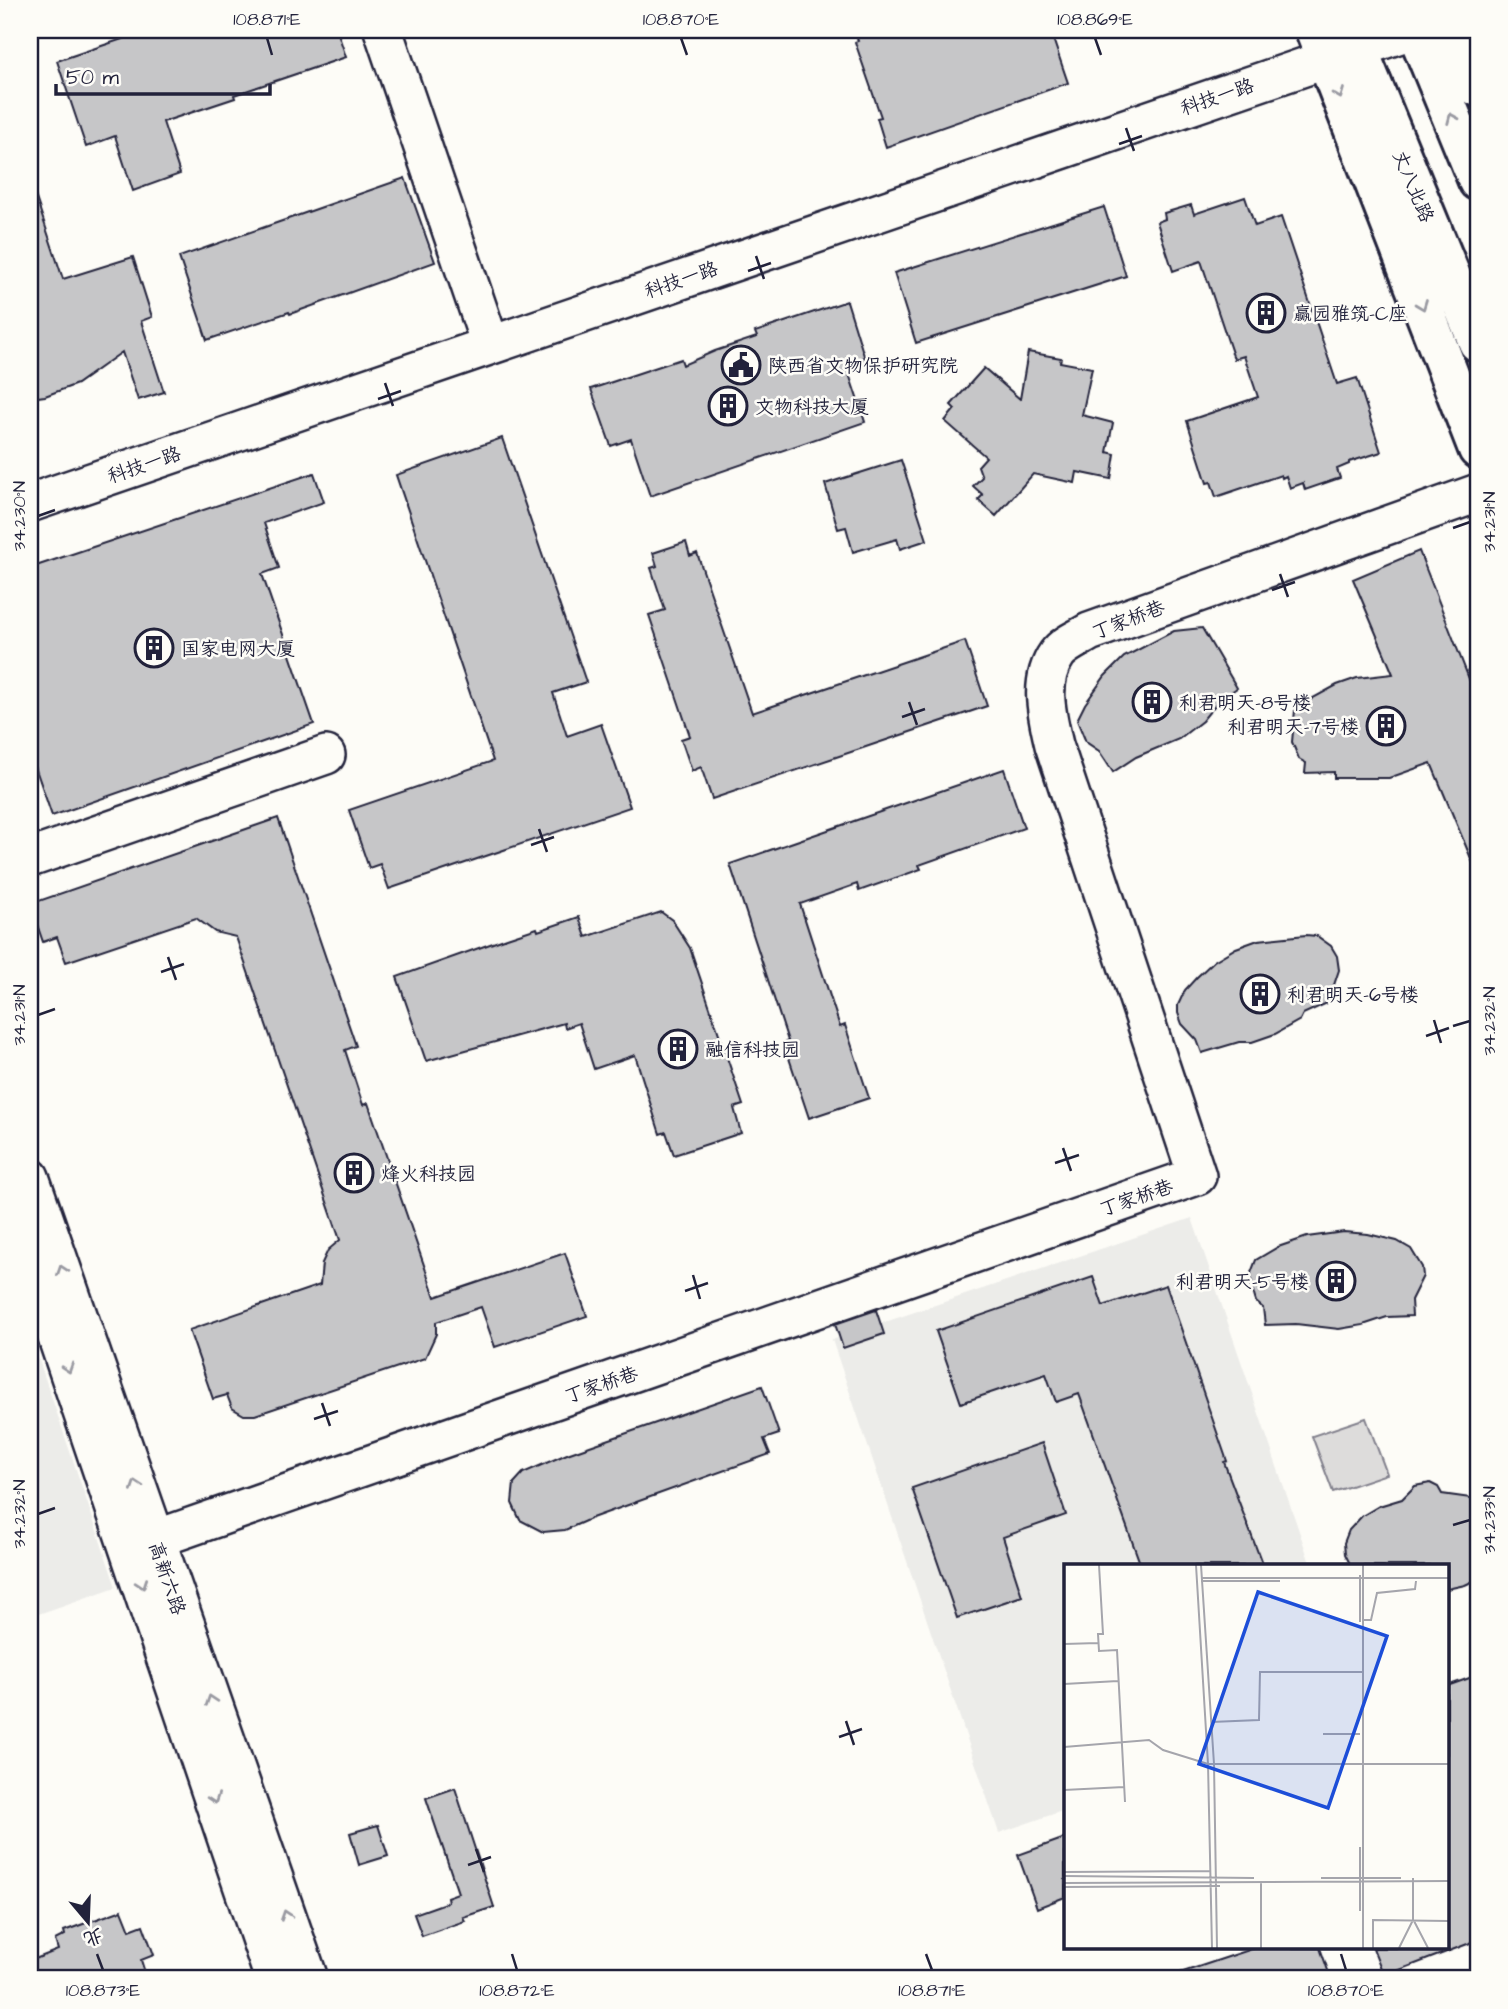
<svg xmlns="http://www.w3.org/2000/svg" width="1508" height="2009" viewBox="0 0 1508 2009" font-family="'Architects Daughter','LXGW WenKai TC',sans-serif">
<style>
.built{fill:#ecece9}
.green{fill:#dddcdb;stroke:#807f8b;stroke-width:2}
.building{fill:#c6c6c8;stroke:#22223b;stroke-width:2}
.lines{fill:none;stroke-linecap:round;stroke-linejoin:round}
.minor-casing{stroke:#22223b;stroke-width:42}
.major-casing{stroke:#22223b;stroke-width:44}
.minor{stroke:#fdfcf7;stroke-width:37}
.major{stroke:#fdfcf7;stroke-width:38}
.oneway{stroke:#9a9aa2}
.ticks{fill:none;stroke:#22223b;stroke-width:2.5}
.labels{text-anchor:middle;stroke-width:5;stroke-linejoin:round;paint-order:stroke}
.street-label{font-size:19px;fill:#22223b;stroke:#fdfcf7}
.poi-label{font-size:19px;fill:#22223b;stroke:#fdfcf7;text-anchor:start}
.inset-road{fill:none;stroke:#a5a5ac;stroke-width:2}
.view{fill:#1d4ed8;fill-opacity:0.15;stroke:#1d4ed8;stroke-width:3.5}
.inset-edge{fill:none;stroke:#22223b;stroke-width:3.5}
.neatline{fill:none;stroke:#22223b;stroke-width:2.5}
.ticks-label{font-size:18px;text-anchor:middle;fill:#22223b}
</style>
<rect width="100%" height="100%" fill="#fdfcf7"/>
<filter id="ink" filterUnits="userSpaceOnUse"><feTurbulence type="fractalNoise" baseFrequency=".0143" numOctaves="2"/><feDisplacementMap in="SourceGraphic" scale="14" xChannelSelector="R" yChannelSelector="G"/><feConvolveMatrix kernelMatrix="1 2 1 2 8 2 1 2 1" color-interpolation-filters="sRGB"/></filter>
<g filter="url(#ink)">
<path class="built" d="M 1192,1218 L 1311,1566 L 1065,1566 L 1065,1810 L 999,1833 L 832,1340 Z
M 30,1334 L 116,1587 L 30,1617 Z"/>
<path class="green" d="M 1366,1418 L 1387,1474 L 1333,1492 L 1312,1436 Z"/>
<path class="building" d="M 149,30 L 337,30 L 346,57 L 234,95 L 235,98 L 163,122 L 180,174 L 133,191 L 115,136 L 86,147 L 57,61 Z
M 854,30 L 1050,30 L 1068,83 L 886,147 L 877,118 L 881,117 L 855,42 L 858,41 Z
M 405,178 L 435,262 L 290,314 L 289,312 L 207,340 L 179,257 Z
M 34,192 L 63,279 L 133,257 L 152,317 L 141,321 L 164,392 L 138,400 L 122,352 L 77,384 L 45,396 L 30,398 L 30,193 Z
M 1245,197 L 1255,226 L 1281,217 L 1337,384 L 1357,378 L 1381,452 L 1349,462 L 1349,464 L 1337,469 L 1340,478 L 1305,490 L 1303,483 L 1290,488 L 1286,476 L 1282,478 L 1281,475 L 1216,497 L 1211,482 L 1207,483 L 1187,421 L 1258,397 L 1244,356 L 1234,359 L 1201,261 L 1173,271 L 1157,222 L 1165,219 L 1164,213 L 1191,205 L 1194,214 Z
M 1104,207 L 1126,276 L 916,343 L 894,273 Z
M 847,301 L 865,359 L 846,365 L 865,422 L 650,496 L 631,439 L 611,446 L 591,389 L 681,359 L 683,365 L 715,351 L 757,337 L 755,332 Z
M 1028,352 L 1061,358 L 1060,362 L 1092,368 L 1082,415 L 1113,423 L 1107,452 L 1115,454 L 1111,479 L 1077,472 L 1075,483 L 1033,474 L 996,516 L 978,500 L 983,495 L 973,486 L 982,477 L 978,466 L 986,457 L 945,421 L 955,409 L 951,405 L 984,368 L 1020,399 Z
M 502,438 L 586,682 L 553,693 L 567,736 L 601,724 L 630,807 L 389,889 L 380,864 L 369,868 L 349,810 L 493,761 L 396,475 Z
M 901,460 L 927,540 L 900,549 L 897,539 L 853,552 L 846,527 L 838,529 L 825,484 Z
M 314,473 L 324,502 L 264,523 L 279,568 L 262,574 L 314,724 L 52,816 L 30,752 L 30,568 Z
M 686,542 L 690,556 L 697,553 L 752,713 L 965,641 L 987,706 L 712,799 L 701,767 L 692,771 L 681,739 L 690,736 L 649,615 L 665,610 L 651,568 L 657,566 L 653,553 Z
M 1419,551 L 1478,702 L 1478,875 L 1431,763 L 1389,778 L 1334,778 L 1334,772 L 1305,773 L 1306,763 L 1299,759 L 1292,742 L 1295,710 L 1313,698 L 1337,685 L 1357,678 L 1393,674 L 1353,579 Z
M 1202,628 L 1237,688 L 1219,700 L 1202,721 L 1179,739 L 1136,757 L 1113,772 L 1099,751 L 1086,742 L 1079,725 L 1077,720 L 1085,704 L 1105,676 L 1124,657 L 1174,631 Z
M 1004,769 L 1024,828 L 919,865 L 921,869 L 859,891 L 857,884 L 800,904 L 840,1027 L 845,1025 L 869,1098 L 809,1118 L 784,1043 L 788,1041 L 730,864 Z
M 278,818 L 356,1046 L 345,1050 L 363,1105 L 368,1103 L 435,1297 L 565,1253 L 587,1316 L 495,1347 L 481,1307 L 436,1322 L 436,1334 L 425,1358 L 255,1415 L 244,1415 L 232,1408 L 227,1395 L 213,1399 L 189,1330 L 320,1285 L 322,1263 L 328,1250 L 340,1240 L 236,937 L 215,932 L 196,918 L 66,962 L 57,937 L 43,942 L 30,904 Z
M 661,912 L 672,920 L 690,948 L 743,1105 L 734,1108 L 741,1133 L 674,1155 L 666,1132 L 660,1134 L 635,1055 L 594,1069 L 579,1023 L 565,1028 L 564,1023 L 426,1061 L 397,977 L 507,938 L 537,928 L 538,931 L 579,917 L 586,937 Z
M 1306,935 L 1317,936 L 1331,946 L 1337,956 L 1339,970 L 1333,988 L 1338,998 L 1303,1014 L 1300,1020 L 1275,1034 L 1252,1042 L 1239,1042 L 1202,1053 L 1197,1040 L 1182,1024 L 1178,1013 L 1178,1005 L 1185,990 L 1197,977 L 1214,961 L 1236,948 L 1258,940 Z
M 1344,1232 L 1368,1234 L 1397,1241 L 1411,1249 L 1422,1267 L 1423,1276 L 1411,1300 L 1412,1316 L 1387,1317 L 1363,1325 L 1339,1329 L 1296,1324 L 1265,1325 L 1263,1308 L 1256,1302 L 1252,1288 L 1251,1273 L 1256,1260 L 1278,1247 L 1307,1237 Z
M 1093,1277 L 1103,1306 L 1166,1285 L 1227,1461 L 1224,1462 L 1263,1566 L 1141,1566 L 1079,1394 L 1056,1402 L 1046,1374 L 961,1403 L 936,1331 Z
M 876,1310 L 884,1334 L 843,1348 L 835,1324 Z
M 762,1386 L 779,1434 L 764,1439 L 770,1454 L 592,1518 L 565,1530 L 543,1532 L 520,1520 L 512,1503 L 514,1483 L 523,1473 L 567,1454 Z
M 1042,1443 L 1066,1515 L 1003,1537 L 1022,1596 L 957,1618 L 912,1488 Z
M 1430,1483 L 1438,1487 L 1442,1494 L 1478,1499 L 1478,1579 L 1465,1585 L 1447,1589 L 1447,1566 L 1351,1566 L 1345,1554 L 1344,1543 L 1349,1530 L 1362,1516 L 1379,1506 L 1402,1499 L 1415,1486 Z
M 1478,1675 L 1478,1940 L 1384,1976 L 1373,1948 L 1447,1948 L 1447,1686 Z
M 455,1788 L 494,1907 L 463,1917 L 465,1921 L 422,1936 L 414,1914 L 448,1902 L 447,1897 L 458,1893 L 426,1798 Z
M 378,1825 L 388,1856 L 359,1865 L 350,1833 Z
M 1065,1838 L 1065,1897 L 1037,1908 L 1018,1855 Z
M 122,1910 L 130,1930 L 143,1925 L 154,1955 L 141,1960 L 147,1979 L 30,1979 L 30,1961 L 58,1950 L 55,1940 L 65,1935 L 64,1931 Z
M 1255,1948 L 1320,1948 L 1331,1979 L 1174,1979 L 1174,1975 Z"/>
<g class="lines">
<defs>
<path id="minor" d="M 383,30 L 490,344
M 30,503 L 1412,30
M 30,858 L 326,755
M 30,1177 L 309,1979
M 30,1258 L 274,1979
M 130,1548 L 1197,1176 L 1054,745 C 1047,715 1038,681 1057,654 C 1064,644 1080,638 1089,632 L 1478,493"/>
<path id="major" d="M 1315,30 L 1478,449
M 1350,30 L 1478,342
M 1416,30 L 1478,181
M 1454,30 L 1478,87"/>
</defs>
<use href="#minor" class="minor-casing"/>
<use href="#major" class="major-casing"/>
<use href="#minor" class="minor"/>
<use href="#major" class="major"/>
</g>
<defs><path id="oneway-chevron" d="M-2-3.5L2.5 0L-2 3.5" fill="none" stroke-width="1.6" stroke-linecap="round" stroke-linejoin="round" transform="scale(1.75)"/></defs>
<g class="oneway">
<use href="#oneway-chevron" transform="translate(1339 94) rotate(69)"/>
<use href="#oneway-chevron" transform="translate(1452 118) rotate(-113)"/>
<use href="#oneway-chevron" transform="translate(1422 305) rotate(69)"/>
<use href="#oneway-chevron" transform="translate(62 1270) rotate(-109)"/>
<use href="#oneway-chevron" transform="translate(68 1368) rotate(71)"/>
<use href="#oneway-chevron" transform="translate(136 1485) rotate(-109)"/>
<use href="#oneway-chevron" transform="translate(142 1584) rotate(71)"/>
<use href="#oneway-chevron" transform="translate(211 1700) rotate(-109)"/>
<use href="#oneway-chevron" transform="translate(214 1799) rotate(71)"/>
<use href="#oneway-chevron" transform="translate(286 1915) rotate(-109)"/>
</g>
</g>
<path class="ticks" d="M 267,38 L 272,55M 681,38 L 687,55M 1095,38 L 1101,55M 1126,128 L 1134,151M 1119,144 L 1142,136M 756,256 L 764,279M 748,271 L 771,263M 385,383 L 393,406M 378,399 L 401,391M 38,516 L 55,510M 1453,528 L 1470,522M 1280,574 L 1288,597M 1272,590 L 1295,582M 909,702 L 917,725M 902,717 L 925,709M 539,829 L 547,852M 531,845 L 554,837M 168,957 L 176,980M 161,972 L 184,964M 38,1015 L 55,1009M 1434,1020 L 1441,1043M 1453,1026 L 1470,1021M 1426,1036 L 1449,1028M 1063,1148 L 1071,1171M 1055,1163 L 1079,1155M 693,1275 L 700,1299M 685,1291 L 708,1283M 322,1403 L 330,1426M 314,1419 L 338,1411M 38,1514 L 55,1508M 1453,1525 L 1470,1520M 846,1721 L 854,1745M 839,1737 L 862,1729M 476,1849 L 484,1872M 468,1865 L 491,1857M 97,1954 L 103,1970M 512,1954 L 517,1970M 926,1954 L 932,1970M 1341,1954 L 1346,1970"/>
<defs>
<symbol id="building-ring" viewBox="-11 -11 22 22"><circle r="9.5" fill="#fdfcf7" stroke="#22223b" stroke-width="1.5"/><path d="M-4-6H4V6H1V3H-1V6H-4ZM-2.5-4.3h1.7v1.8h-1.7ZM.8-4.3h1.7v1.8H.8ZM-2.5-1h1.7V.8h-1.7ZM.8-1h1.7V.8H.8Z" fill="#22223b"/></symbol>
<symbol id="civic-ring" viewBox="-11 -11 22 22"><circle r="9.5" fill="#fdfcf7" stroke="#22223b" stroke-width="1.5"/><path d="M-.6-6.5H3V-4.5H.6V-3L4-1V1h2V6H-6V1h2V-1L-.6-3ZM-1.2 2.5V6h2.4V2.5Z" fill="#22223b"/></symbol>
</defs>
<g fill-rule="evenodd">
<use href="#building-ring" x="1244" y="291" width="44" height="44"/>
<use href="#civic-ring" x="719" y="343" width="44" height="44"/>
<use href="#building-ring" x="706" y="384" width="44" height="44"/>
<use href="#building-ring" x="132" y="626" width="44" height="44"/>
<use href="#building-ring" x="1130" y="680" width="44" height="44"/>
<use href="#building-ring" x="1364" y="704" width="44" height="44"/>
<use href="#building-ring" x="1238" y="972" width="44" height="44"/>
<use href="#building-ring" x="656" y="1027" width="44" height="44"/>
<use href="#building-ring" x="332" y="1151" width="44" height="44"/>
<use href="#building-ring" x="1314" y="1259" width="44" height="44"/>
</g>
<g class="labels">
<g class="street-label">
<text transform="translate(1217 96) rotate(-19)" y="7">科技一路</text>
<text transform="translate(1414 186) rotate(67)" y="7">丈八北路</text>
<text transform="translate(681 279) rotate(-19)" y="7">科技一路</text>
<text transform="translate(144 464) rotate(-19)" y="7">科技一路</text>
<text transform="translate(1128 619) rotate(-21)" y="7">丁家桥巷</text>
<text transform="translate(1136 1197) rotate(-19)" y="7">丁家桥巷</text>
<text transform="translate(601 1384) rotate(-19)" y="7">丁家桥巷</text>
<text transform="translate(168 1578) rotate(71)" y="7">高新六路</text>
</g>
<g class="poi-label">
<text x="1293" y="320">赢园雅筑-C座</text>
<text x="768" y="372">陕西省文物保护研究院</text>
<text x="755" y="413">文物科技大厦</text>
<text x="181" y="655">国家电网大厦</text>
<text x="1179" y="709">利君明天-8号楼</text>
<text x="1359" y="733" text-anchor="end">利君明天-7号楼</text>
<text x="1287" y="1001">利君明天-6号楼</text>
<text x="705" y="1056">融信科技园</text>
<text x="381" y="1180">烽火科技园</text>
<text x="1309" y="1288" text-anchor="end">利君明天-5号楼</text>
</g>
</g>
<g transform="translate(1064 1564)">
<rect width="385" height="385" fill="#fdfcf7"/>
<path class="inset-road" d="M 35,1 L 39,70 L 34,70 L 35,87 L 53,86 L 61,238M 132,1 L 144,200 L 148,384M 137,1 L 150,200 L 153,384M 299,1 L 299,384M 137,14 L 385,14M 137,17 L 216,17M 299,56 L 307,56 L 313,29 L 351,25 L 352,17M 296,58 L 296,11M 0,80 L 34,79M 0,120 L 54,117M 147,158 L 195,156 L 196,108 L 299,108M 259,170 L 296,170M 0,183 L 85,176 L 99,186 L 144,200 L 385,200M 0,226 L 60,223M 0,308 L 147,307M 0,312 L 190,314M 257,314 L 337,314M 197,318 L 197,384M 0,319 L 385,317M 0,323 L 156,322M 296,347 L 296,283M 350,357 L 364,384M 309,384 L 309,356 L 385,357M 335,384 L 349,356 L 349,314"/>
<path class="view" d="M 194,28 L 323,72 L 264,244 L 135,200 Z"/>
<rect width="385" height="385" class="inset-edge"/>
</g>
<rect width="1508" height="2009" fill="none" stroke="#fdfcf7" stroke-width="77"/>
<g transform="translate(88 1922) rotate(161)" stroke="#fdfcf7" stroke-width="5" paint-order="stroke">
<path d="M0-5L12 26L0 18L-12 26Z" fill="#22223b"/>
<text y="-10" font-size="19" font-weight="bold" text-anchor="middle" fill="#22223b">北</text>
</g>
<path d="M56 84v10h214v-10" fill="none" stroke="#22223b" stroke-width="3.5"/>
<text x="66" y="84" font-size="21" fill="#22223b" stroke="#fdfcf7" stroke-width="5" paint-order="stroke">50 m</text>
<rect x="38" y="38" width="1432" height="1932" class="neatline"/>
<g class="ticks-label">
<text x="267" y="25">108.871°E</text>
<text x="681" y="25">108.870°E</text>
<text x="1095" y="25">108.869°E</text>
<text transform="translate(19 516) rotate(-90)" y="6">34.230°N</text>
<text transform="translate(1489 522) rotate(-90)" y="6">34.231°N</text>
<text transform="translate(19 1015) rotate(-90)" y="6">34.231°N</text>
<text transform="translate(1489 1021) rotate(-90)" y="6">34.232°N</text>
<text transform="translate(19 1514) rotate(-90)" y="6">34.232°N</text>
<text transform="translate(1489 1520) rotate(-90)" y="6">34.233°N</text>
<text x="103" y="1996">108.873°E</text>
<text x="517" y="1996">108.872°E</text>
<text x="932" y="1996">108.871°E</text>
<text x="1346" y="1996">108.870°E</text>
</g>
</svg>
